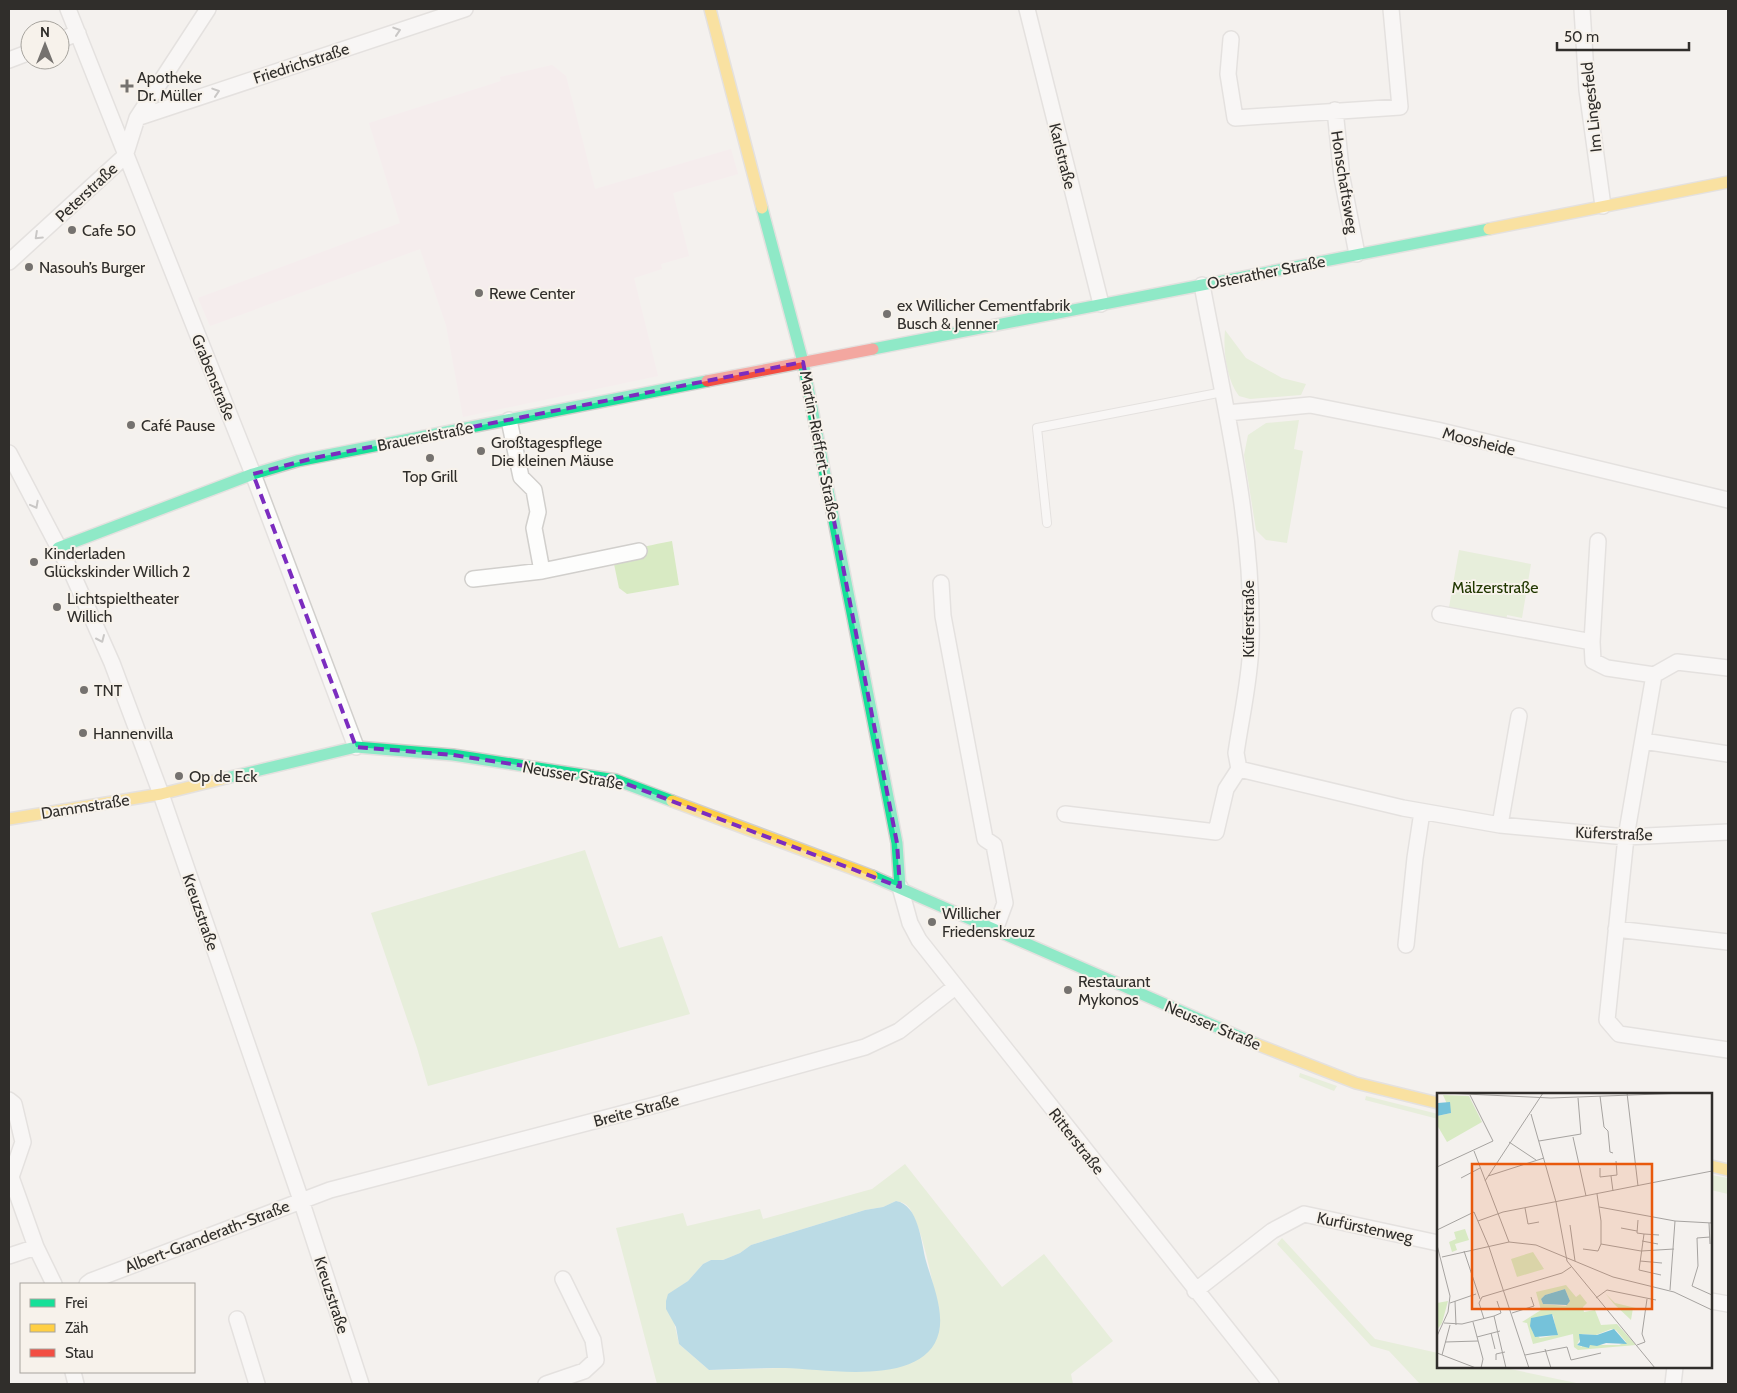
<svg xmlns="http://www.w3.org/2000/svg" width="1737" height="1393" viewBox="0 0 1737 1393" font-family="Cabin,sans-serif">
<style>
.commercial{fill:#f7e8ec}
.green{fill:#d8eac3;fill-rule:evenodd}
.water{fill:#75c2da}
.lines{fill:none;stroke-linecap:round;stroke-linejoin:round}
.lane-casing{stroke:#d1cfcc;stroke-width:10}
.street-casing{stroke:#d1cfcc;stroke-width:18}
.fast-casing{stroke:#d1cfcc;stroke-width:14}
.slow-casing{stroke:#d1cfcc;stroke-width:14}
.jam-casing{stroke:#d1cfcc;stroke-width:14}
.lane{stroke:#fdfdfc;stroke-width:8}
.street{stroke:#fdfdfc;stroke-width:15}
.fast{stroke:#16e098;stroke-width:11}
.slow{stroke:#ffcf43;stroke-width:11}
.jam{stroke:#f24e42;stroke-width:11}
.oneway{stroke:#969694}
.marked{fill:none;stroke:#7b2cbf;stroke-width:4;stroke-dasharray:10 6;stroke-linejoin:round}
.poi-dot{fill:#75726f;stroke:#f7f2eb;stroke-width:2}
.labels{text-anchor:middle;stroke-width:4;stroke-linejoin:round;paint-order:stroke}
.street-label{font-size:16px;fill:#302e2b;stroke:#f7f2eb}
.poi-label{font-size:16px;fill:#302e2b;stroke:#f7f2eb;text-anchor:start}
.park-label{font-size:16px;fill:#203700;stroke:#f7f2eb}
.inset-road{fill:none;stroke:#a6a3a0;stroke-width:1}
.view{fill:#e8590c;fill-opacity:0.15;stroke:#e8590c;stroke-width:2.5}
.inset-edge{fill:none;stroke:#302e2b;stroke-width:2.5}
</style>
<rect width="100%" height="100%" fill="#f4f1ee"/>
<path class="commercial" d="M 552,65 L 566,76 L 595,189 L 731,149 L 738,174 L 673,193 L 689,256 L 661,264 L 662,269 L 634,278 L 658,376 L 463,417 L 446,325 L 420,249 L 210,326 L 198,298 L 400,223 L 369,123 L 501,81 L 500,77 Z"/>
<path class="green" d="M 1225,330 L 1246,358 L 1282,378 L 1306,384 L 1301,395 L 1250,399 L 1239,396 C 1226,379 1223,350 1225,330 Z
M 1299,420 L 1294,449 L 1303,451 L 1287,543 L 1266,540 L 1256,530 L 1244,455 L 1248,435 L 1266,423 Z
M 672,541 L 679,585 L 627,594 L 619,588 L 614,564 C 628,548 652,545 672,541 Z
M 1459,550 L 1531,564 L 1522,618 L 1507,615 L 1506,622 L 1448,613 Z
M 585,850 L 619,948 L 662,936 L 690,1014 L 428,1086 L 417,1048 L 371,913 Z
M 1300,1073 L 1337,1086 L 1334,1091 L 1299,1077 Z
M 1366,1096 L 1438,1114 L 1438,1119 L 1365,1100 Z
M 905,1164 L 1002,1287 L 1044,1254 L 1113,1341 L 1071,1374 L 1073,1384 L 657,1384 L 616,1228 L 683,1213 L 687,1226 L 760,1209 L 763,1219 L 872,1189 ZM 896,1201 C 902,1202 908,1204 911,1211 C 925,1236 933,1288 940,1318 L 783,1368 L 709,1370 L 679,1344 L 668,1295 L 688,1281 L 703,1264 L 711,1260 L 723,1260 L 740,1253 L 751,1245 L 865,1210 L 883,1207 Z
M 1711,1175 L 1728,1178 L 1728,1194 L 1711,1190 Z
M 1282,1238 L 1375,1339 L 1438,1353 L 1438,1367 L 1501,1367 L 1581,1384 L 1420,1384 L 1389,1351 L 1371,1346 L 1277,1244 Z"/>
<path class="water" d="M 896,1201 C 919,1205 921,1242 926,1261 C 932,1282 944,1310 939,1332 C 926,1388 826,1369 785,1368 C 759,1368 734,1369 709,1370 L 679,1344 L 676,1327 L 666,1309 L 666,1301 L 668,1294 L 688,1281 L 703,1264 L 711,1260 L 723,1260 L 740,1253 L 751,1245 L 865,1210 L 883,1207 Z"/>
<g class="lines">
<defs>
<path id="lane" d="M 1047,523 L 1037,428 L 1223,392"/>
<path id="street" d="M 68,9 L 253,474 L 356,747
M 1027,9 L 1101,304
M 1582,9 L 1587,90 L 1603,206
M 1231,39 L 1228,74 L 1235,118 L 1400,107 L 1391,9
M 60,40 L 78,33
M 9,60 L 30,52
M 1335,110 L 1342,178 L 1357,254
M 137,118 L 465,9
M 9,262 L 125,156 L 137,118 L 208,9
M 1202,285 C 1224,403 1254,523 1251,644 C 1250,680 1241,718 1236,753 L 1239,769 L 1403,808 L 1500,825 L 1626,837 L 1728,832
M 1227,413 L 1310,405 L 1437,430 L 1728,500
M 509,420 L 521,477 L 534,490 L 538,512 L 534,528 L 542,571 L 639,551
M 9,453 L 72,573 L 112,663 L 161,794 L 301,1200 L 361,1384
M 1598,541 L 1592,642 L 1593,661 L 1607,668 L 1654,675
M 473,579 L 542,571
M 941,583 L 943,616 L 985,839 L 994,845 L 1005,903 L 995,930
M 1440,614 L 1592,642
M 1728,668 L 1677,662 L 1654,675 L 1626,837 L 1607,1020 L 1619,1034 L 1728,1050
M 1643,741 L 1728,754
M 1065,814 L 1216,832 L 1226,789 L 1239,769
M 1500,825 L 1519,716
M 900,887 L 910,923 L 919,940 L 1271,1384
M 1616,929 L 1728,942
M 1406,945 L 1415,858 L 1422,812
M 9,1100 L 14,1104 L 23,1142 L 11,1177 L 36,1247 L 54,1284
M 9,1256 L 36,1247
M 87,1284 L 91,1281 L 330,1190 L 659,1104 L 865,1047 L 899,1031 L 955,987
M 1195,1291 L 1272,1231 L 1304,1214 L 1438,1243
M 1711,1301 L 1728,1304
M 237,1319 L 257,1384
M 73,1372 L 76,1384
M 546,1384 L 584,1371 L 596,1360 L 593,1340 L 563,1279
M 1673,1384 L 1675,1367"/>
<path id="fast" d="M 762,208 L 803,362 L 897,843 L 900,887
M 873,349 L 1489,229
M 58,548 L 253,474 L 297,461 L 707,381
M 226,778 L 356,747 L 453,755 L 616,780 L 672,801
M 872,876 L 1256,1044"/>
<path id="slow" d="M 710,9 L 762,208
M 1489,229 L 1728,182
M 672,801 L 872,876
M 9,819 L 161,794 L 226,778
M 1256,1044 L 1356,1083 L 1438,1103
M 1711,1166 L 1728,1170"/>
<path id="jam" d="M 707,381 L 873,349"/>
</defs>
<use href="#lane" class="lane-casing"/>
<use href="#street" class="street-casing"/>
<use href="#fast" class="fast-casing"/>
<use href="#slow" class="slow-casing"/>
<use href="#jam" class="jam-casing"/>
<use href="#lane" class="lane"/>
<use href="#street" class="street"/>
<use href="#fast" class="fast"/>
<use href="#slow" class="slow"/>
<use href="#jam" class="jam"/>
</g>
<defs><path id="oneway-chevron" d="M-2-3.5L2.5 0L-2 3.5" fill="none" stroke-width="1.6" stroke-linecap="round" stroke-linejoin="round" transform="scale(1.25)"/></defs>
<g class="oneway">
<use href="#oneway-chevron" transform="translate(397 31) rotate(-18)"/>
<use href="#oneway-chevron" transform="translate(216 92) rotate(-18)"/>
<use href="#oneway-chevron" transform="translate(38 236) rotate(137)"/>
<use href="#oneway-chevron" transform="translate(35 505) rotate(62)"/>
<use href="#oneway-chevron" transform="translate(101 639) rotate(66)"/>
</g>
<path d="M0 0H1737V1393H0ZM 803,362 L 897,843 L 900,887 L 616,780 L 453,755 L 356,747 L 253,474 L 314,458 Z" fill="#f4f1ee" fill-opacity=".55" fill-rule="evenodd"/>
<path class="marked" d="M 803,362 L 897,843 L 900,887 L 616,780 L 453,755 L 356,747 L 253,474 L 314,458 Z"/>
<g class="poi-dot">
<path d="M124.5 78.5h5v5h5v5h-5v5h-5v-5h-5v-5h5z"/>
<circle cx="72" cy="230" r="5"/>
<circle cx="29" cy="267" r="5"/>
<circle cx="479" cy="293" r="5"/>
<circle cx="887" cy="314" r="5"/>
<circle cx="131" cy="425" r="5"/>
<circle cx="481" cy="451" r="5"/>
<circle cx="430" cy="458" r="5"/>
<circle cx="34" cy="562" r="5"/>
<circle cx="57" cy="607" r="5"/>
<circle cx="84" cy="690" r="5"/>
<circle cx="83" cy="733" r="5"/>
<circle cx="179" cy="776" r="5"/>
<circle cx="932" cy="922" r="5"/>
<circle cx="1068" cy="990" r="5"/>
</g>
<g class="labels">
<g class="street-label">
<text transform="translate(301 63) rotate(-18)" y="6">Friedrichstraße</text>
<text transform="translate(1591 107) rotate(-96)" y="6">Im Lingesfeld</text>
<text transform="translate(1063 156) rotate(76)" y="6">Karlstraße</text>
<text transform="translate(1345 182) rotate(81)" y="6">Honschaftsweg</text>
<text transform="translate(86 192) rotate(-43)" y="6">Peterstraße</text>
<text transform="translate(1266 272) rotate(-11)" y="6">Osterather Straße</text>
<text transform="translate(214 377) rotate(68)" y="6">Grabenstraße</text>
<text transform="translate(425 436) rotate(-11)" y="6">Brauereistraße</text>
<text transform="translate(1479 441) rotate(14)" y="6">Moosheide</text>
<text transform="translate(820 445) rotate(79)" y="6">Martin-Rieffert-Straße</text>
<text transform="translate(1248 619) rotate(-90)" y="6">Küferstraße</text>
<text transform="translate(573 775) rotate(10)" y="6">Neusser Straße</text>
<text transform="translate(85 806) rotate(-9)" y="6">Dammstraße</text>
<text transform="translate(1614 833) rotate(2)" y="6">Küferstraße</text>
<text transform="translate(201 912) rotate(71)" y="6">Kreuzstraße</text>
<text transform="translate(1213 1025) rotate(23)" y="6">Neusser Straße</text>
<text transform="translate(636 1110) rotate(-15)" y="6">Breite Straße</text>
<text transform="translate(1077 1141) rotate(52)" y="6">Ritterstraße</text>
<text transform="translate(1365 1227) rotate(12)" y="6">Kurfürstenweg</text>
<text transform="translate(207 1236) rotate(-21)" y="6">Albert-Granderath-Straße</text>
<text transform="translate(332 1295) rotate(72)" y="6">Kreuzstraße</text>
</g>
<g class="poi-label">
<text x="137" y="83">Apotheke<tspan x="137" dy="18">Dr. Müller</tspan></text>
<text x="82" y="236">Cafe 50</text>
<text x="39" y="273">Nasouh’s Burger</text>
<text x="489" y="299">Rewe Center</text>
<text x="897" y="311">ex Willicher Cementfabrik<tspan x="897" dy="18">Busch &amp; Jenner</tspan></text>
<text x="141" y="431">Café Pause</text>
<text x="491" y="448">Großtagespflege<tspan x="491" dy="18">Die kleinen Mäuse</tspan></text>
<text x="430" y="482" text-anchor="middle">Top Grill</text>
<text x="44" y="559">Kinderladen<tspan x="44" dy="18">Glückskinder Willich 2</tspan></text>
<text x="67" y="604">Lichtspieltheater<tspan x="67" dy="18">Willich</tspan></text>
<text x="94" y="696">TNT</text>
<text x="93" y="739">Hannenvilla</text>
<text x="189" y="782">Op de Eck</text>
<text x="942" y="919">Willicher<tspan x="942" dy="18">Friedenskreuz</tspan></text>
<text x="1078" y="987">Restaurant<tspan x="1078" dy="18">Mykonos</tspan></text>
</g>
<g class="park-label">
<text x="1495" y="593">Mälzerstraße</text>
</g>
</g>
<g transform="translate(1437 1093)">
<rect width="275" height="275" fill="#f4f1ee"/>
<path d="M 6,2 L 32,3 L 45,29 L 10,49 L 0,32 L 0,23 L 14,20 ZM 28,136 L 32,147 L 18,151 L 20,157 L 15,159 L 12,149 L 19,146 L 17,139 ZM 96,159 L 107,176 L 80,184 L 74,166 ZM 129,192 L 139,204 L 143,201 L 150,210 L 146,214 L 147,219 L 158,217 L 164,232 L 180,231 L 199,252 L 141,257 L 137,254 L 136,241 L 96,251 L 90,230 L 85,229 L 104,217 L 99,199 ZM 128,196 L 133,208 L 129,213 L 106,211 L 104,206 L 108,202 ZM 116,222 L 120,242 L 103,245 L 95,238 L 95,225 ZM 174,236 L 179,237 L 189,249 L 182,252 L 153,252 L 152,255 L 144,250 L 145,254 L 140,252 L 145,241 L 159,242 ZM 168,200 L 178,210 L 207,217 L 196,215 L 194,227 L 177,211 ZM 11,208 L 5,230 L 0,237 L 0,210 Z" fill="#d8eac3" fill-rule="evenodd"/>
<path d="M 13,9 L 14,20 L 0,23 L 1,10 ZM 128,196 L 133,208 L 130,212 L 106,211 L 104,206 L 108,202 ZM 115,221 L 121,242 L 98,244 L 93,233 L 94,225 ZM 177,236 L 190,251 L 169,250 L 160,253 L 153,252 L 152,255 L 140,252 L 143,249 L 142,241 L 160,242 Z" fill="#75c2da"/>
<path class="inset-road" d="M 7,0 L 114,5 L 248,0M 190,0 L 201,93M 163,3 L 167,34 L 171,38 L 173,59 L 176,60M 94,21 L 119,109 L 130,168 L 218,275M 136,44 L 149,103M 102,48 L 144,41 L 141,5M 72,49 L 99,67M 37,58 L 72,149M 0,74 L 56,48 L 33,2M 163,75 L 163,84 L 180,82 L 179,68M 51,83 L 107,65M 174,83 L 176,98M 24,85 L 43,75M 48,88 L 106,0M 160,101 L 164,128 L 164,151 L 204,158 L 237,156M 162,114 L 238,128 L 275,130M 88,115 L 91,131 L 102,129M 201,127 L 200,140 L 207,141M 41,128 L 66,119 L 275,78M 272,130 L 273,151M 133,132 L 138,168M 184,135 L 200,138M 0,137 L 37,119 L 52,154 L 92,275M 222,142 L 207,141 L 202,177 L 224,182M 273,144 L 260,145 L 261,173 L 255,193 L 275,202M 205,148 L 221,151M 0,152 L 13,203 L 11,219 L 0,243M 146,156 L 161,158 L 164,151M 27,158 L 43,206M 5,164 L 72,149 L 99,152 L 176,184 L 237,199 L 275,217M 203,168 L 225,170M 233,197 L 238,128M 159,205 L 170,197 L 219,207M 18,208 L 19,232M 13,210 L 39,201M 75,220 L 97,213 L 94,204M 57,223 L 69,275M 47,226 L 42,210 L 45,204 L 125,180 L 134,174M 36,229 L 46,266 L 44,275M 7,230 L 25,231 L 57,223 L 64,220 L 60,208M 54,240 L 58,256M 40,244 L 63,238M 8,249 L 41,248M 200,252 L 208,249 L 205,241 L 210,206M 108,256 L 114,275M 0,260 L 39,275M 5,262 L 13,232M 88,262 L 130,254 L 134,267M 59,267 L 59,261 L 68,259M 134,267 L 164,260"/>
<path class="view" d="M 35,71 L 215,71 L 215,216 L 35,216 Z"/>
<rect width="275" height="275" class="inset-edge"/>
</g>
<rect width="1737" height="1393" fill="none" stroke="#302e2b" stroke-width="20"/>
<rect x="20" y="1283" width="175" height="90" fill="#f7f2eb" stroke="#a7a49e"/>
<rect x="30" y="1299" width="25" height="8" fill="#16e098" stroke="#a7a49e"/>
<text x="65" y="1308" font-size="15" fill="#302e2b">Frei</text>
<rect x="30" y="1324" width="25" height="8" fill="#ffcf43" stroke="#a7a49e"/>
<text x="65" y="1333" font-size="15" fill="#302e2b">Zäh</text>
<rect x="30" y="1349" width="25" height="8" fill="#f24e42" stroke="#a7a49e"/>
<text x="65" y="1358" font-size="15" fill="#302e2b">Stau</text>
<g transform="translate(45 45)"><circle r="24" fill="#f7f2eb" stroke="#a7a49e"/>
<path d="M0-4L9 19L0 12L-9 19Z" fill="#75726f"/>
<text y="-8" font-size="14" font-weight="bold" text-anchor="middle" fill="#302e2b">N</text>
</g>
<path d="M1557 42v8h132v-8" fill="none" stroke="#302e2b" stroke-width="2.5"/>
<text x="1564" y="42" font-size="15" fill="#302e2b" stroke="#f7f2eb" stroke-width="4" paint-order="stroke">50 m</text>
</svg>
